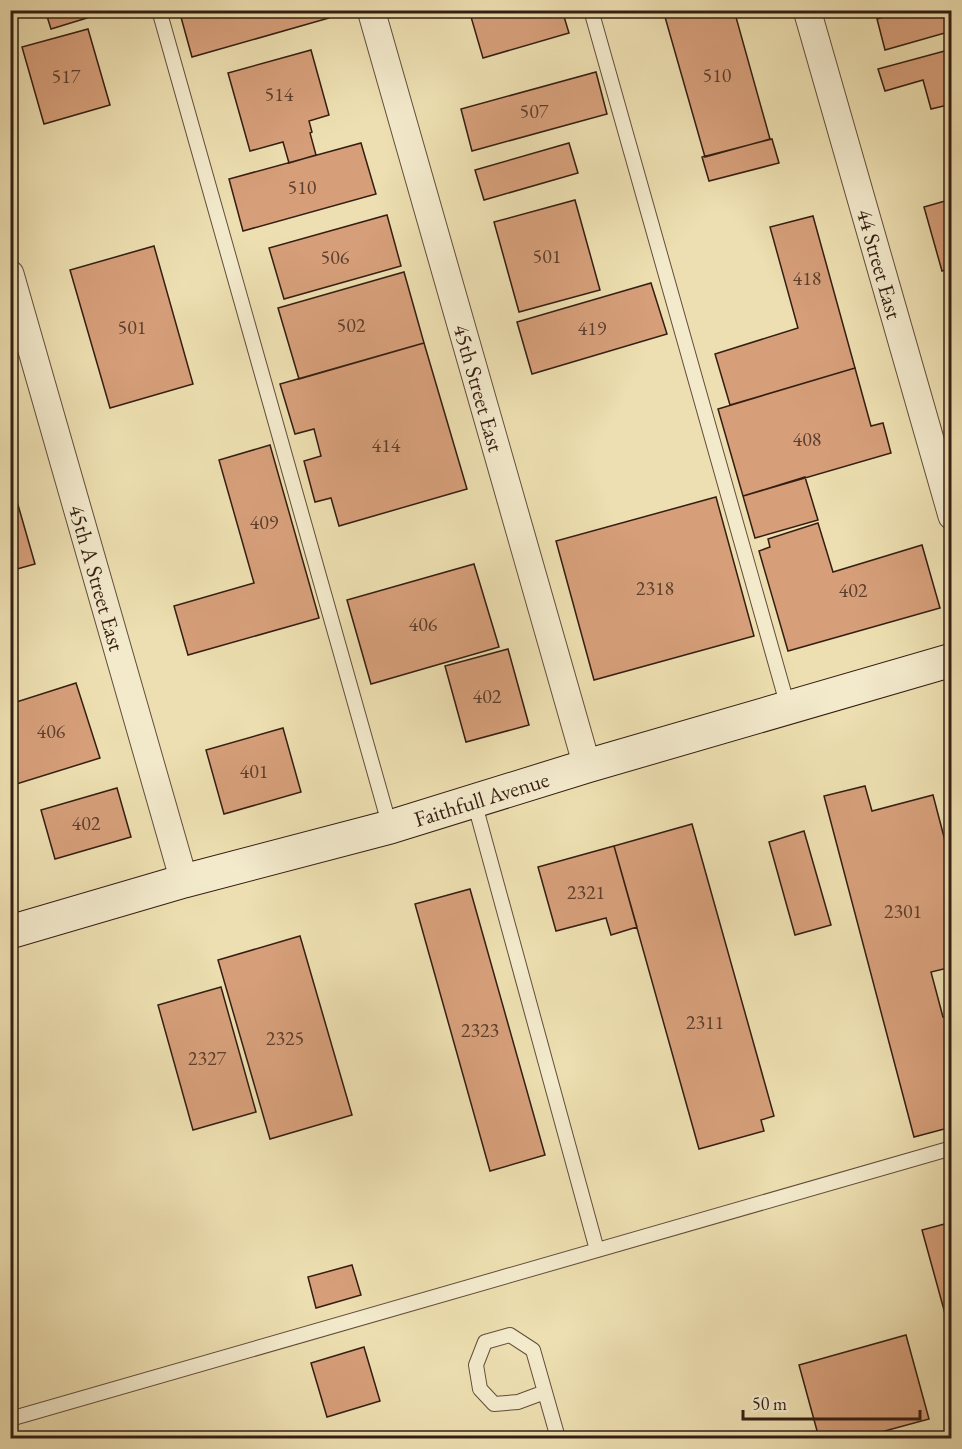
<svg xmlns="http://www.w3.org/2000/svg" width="962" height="1449" viewBox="0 0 962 1449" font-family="'EB Garamond',serif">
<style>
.building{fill:#d69f7a;stroke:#341e12;stroke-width:1.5}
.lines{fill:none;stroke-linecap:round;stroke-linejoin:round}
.lane-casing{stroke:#624e3a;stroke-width:16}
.street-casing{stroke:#624e3a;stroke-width:29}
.secondary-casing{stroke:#341e12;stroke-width:35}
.lane{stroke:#f3eacc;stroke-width:14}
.street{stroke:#f3eacc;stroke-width:27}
.secondary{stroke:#f3eacc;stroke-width:33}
.labels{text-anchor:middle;stroke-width:4.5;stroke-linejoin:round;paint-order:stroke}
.number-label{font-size:20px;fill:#5c3e2c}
.street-label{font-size:22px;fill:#341e12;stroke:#f3eacc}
</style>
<rect width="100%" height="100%" fill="#eddfb1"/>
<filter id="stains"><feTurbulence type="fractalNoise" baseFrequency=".00333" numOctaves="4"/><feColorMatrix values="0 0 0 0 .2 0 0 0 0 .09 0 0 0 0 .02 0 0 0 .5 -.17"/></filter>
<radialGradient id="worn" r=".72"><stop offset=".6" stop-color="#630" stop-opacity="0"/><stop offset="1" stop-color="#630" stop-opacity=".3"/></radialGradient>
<path class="building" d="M 45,10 L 113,10 L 51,29 Z
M 179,10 L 327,10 L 329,18 L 192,57 Z
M 429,10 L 451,10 L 431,16 Z
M 469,10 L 562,10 L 569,33 L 483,58 Z
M 663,10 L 734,10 L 770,139 L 705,157 Z
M 907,10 L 952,10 L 952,31 L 885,50 L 877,19 Z
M 88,29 L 110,105 L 44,124 L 22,47 Z
M 952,49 L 952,104 L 931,109 L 923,80 L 885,91 L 878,69 Z
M 311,50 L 329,115 L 309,121 L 312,132 L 310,133 L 316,155 L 289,163 L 283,142 L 250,151 L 228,73 Z
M 596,72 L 607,114 L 472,151 L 461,109 Z
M 772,139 L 779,163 L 709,181 L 702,157 Z
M 361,143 L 376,194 L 243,231 L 229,179 Z
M 569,143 L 578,173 L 484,200 L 475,170 Z
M 952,199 L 952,268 L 942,271 L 924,207 Z
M 575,200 L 600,290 L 519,312 L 494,222 Z
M 387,215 L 401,266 L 284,299 L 269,248 Z
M 813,216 L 855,368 L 730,405 L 715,354 L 798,328 L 770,227 Z
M 154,246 L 193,384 L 110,408 L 70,270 Z
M 404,272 L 424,343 L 299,379 L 278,308 Z
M 651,283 L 667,334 L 532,374 L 517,322 Z
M 424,343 L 467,489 L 339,526 L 331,498 L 315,502 L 304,461 L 321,456 L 314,429 L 295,434 L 280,384 Z
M 855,368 L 871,426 L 883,423 L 891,453 L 743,496 L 718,409 Z
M 270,445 L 319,618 L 188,655 L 174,606 L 254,583 L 219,460 Z
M 10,477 L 35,564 L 10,571 Z
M 805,477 L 818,520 L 755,538 L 743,496 Z
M 716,497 L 754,636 L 594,680 L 556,541 Z
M 818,523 L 833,572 L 922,545 L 940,608 L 788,651 L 759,551 L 770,547 L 768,539 Z
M 474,564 L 499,647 L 371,684 L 347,600 Z
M 508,649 L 529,725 L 466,742 L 445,666 Z
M 76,683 L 100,758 L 10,786 L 10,704 Z
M 283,728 L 301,792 L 224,814 L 206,750 Z
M 865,786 L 872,811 L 933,795 L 949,856 L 952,855 L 952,967 L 931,972 L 943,1017 L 952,1015 L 952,1127 L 914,1137 L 824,796 Z
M 117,788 L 131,837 L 55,859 L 41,810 Z
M 692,824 L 774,1116 L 761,1120 L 764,1131 L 699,1149 L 614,846 Z
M 804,831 L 831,925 L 795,935 L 769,842 Z
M 614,846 L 637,927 L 611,935 L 606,918 L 556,931 L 538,867 Z
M 470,889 L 545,1155 L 490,1171 L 415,904 Z
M 300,936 L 352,1115 L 270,1139 L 218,960 Z
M 221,987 L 256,1112 L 193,1130 L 158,1005 Z
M 952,1222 L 952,1339 L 922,1230 Z
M 352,1265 L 361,1295 L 316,1308 L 308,1277 Z
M 906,1335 L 929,1419 L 859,1438 L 819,1438 L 799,1365 Z
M 364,1347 L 380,1401 L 327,1417 L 311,1363 Z"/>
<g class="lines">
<defs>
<path id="lane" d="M 159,10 L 390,827
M 591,10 L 788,707
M 474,801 L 597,1250
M 545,1392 L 518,1402 L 494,1404 L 480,1389 L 476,1365 L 485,1342 L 510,1335 L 533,1350 L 558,1438
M 10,1419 L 952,1148"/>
<g id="street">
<path id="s1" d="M 371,10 L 587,766"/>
<path id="s2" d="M 807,10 L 952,516"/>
<path id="s3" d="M 10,274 L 184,881"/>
</g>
<g id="secondary">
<path id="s4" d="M 10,932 L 184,881 L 390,827 L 587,766 L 952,660"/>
</g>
</defs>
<use href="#lane" class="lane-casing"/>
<use href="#street" class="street-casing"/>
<use href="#secondary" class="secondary-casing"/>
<use href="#lane" class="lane"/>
<use href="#street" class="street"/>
<use href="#secondary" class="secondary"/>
</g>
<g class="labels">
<g class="number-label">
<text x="717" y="82">510</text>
<text x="66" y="83">517</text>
<text x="279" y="101">514</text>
<text x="534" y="118">507</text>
<text x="302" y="194">510</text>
<text x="547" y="263">501</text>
<text x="335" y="264">506</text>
<text x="807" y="285">418</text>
<text x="351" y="332">502</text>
<text x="132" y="334">501</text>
<text x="592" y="335">419</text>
<text x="807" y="446">408</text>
<text x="386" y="452">414</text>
<text x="264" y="529">409</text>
<text x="655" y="595">2318</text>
<text x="853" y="597">402</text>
<text x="423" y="631">406</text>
<text x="487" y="703">402</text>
<text x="51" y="738">406</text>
<text x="254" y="778">401</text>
<text x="86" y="830">402</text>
<text x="586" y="899">2321</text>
<text x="903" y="918">2301</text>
<text x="705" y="1029">2311</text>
<text x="480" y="1037">2323</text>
<text x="285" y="1045">2325</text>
<text x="207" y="1065">2327</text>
</g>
<g class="street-label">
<text dy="8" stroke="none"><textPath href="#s2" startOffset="264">44 Street East</textPath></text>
<text dy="8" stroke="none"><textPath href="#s1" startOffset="393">45th Street East</textPath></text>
<text dy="8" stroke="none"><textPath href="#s3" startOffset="316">45th A Street East</textPath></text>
<text dy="8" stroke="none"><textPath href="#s4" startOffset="490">Faithfull Avenue</textPath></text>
</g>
</g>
<rect width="962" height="1449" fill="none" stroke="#eddfb1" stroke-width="36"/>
<rect x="12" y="12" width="938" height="1425" fill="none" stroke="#341e12" stroke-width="3"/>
<rect x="18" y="18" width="926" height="1413" fill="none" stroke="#341e12" stroke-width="1.5"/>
<path d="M743 1410v9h177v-9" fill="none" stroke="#341e12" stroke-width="3"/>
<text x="752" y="1410" font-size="18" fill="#341e12" stroke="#f3eacc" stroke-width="4.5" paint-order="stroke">50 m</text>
<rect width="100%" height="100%" filter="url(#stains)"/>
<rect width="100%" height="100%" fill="url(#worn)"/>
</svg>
